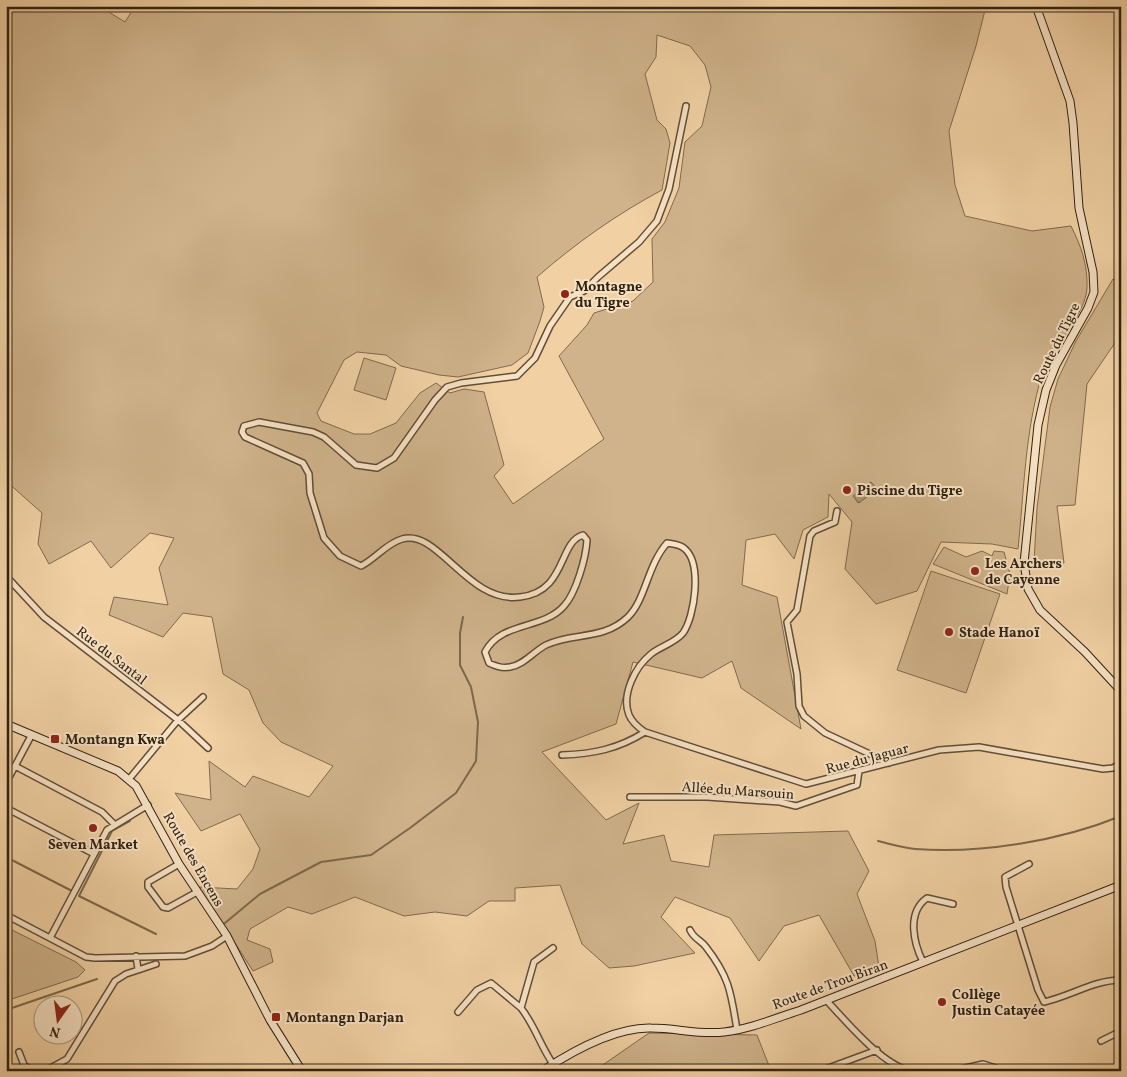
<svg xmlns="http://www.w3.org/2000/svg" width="1127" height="1077" viewBox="0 0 1127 1077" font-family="Vollkorn,serif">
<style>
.green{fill:#d0b38b;stroke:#806a4e;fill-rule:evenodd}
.water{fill:#b09672;stroke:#7d684b}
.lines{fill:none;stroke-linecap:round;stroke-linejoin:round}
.stream{stroke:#7d684b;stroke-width:2}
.street-casing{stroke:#614e36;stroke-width:8}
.secondary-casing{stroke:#312211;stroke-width:9}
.street{stroke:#f6e1c4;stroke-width:5}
.secondary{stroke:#f6e1c4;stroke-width:7}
.poi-dot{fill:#8f2418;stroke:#f6e1c4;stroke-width:2}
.labels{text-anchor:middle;stroke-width:4;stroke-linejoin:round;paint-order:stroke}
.poi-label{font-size:14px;font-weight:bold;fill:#312211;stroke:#f6e1c4;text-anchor:start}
.street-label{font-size:14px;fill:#312211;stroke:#f6e1c4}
</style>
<rect width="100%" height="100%" fill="#f1d1a4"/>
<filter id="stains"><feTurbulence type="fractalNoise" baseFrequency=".004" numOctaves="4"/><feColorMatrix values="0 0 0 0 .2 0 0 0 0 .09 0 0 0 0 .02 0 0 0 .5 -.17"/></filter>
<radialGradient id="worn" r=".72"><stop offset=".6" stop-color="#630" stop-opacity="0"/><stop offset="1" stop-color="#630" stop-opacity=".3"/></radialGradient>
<path class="green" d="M 6,6 L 99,6 L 125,22 L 135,6 L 986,6 L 976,46 L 949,131 L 955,185 L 965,216 L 1032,231 L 1071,226 C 1081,246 1088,265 1087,288 C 1086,314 1051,349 1042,375 C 1025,430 1024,492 1018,549 L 992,544 L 941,542 L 917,591 L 876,604 L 845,569 L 852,522 L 829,494 L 828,517 L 803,530 L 794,559 L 775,534 L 746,540 L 742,585 L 777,597 L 801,729 L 741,688 L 732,661 L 702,678 L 633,662 L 616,724 L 542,752 L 606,820 L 639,803 L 623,844 L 664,835 L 671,861 L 709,867 L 714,835 L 848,831 L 869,871 L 857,894 L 875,941 L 879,967 L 854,976 L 819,915 L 784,926 L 759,961 L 730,918 L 675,897 L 661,917 L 695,953 L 634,966 L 609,968 L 582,944 L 560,885 L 515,888 L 515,901 L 489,901 L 467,916 L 435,912 L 404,916 L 355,897 L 312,914 L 288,907 L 250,929 L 247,940 L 270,949 L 273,962 L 253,971 L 199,887 L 237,889 L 253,869 L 260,849 L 240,814 L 201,831 L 175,793 L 211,800 L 209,761 L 245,787 L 253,776 L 309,797 L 333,766 L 281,742 L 263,723 L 249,690 L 223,674 L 212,617 L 183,613 L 163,637 L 109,615 L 114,597 L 168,605 L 159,568 L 174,538 L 150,533 L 111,568 L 91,541 L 49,564 L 38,544 L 42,513 L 6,481 ZM 657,35 L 690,46 L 705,65 L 711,87 L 702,126 L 685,142 L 679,188 L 665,222 L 652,239 L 653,282 L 633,301 L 594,313 L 587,325 L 559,356 L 604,439 L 513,504 L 494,476 L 504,465 L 484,392 L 464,389 L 450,393 L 436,383 L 420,393 L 396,423 L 370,434 L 354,434 L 321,421 L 317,413 L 344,360 L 357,352 L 386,355 L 401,366 L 439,375 L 458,377 L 512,365 L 528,353 L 540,321 L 544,307 L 537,277 C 576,243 617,214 662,190 L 670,143 L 666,129 L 657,120 L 645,74 L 656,57 ZM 871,482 L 876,489 L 858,503 L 854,497 Z
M 1113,279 L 1121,281 L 1121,334 L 1087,384 L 1075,505 L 1057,506 L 1064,563 L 1034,562 L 1037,508 L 1050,407 L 1058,379 L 1076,341 Z
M 364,358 L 396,368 L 386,400 L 354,390 Z
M 944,547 L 966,557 L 982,551 L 992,556 L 994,551 L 1004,552 L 1010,574 L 1007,594 L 933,564 Z
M 931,571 L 1000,594 L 966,693 L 897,670 Z
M 6,927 L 76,962 L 85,970 L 78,977 L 6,1001 Z
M 649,1033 L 757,1035 L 771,1071 L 594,1071 Z"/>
<path class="water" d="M 871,482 L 877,489 L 859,503 L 853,496 Z"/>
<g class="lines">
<path class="stream" d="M 130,821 L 112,831 L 79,896 L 156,934
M 878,841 C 890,844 903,848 915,849 C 981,854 1060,841 1121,816
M 6,857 L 72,891
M 225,923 L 260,894 L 321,862 L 371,855 L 410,828 L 456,793 L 476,761 L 478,722 L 471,687 L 460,665 L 460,633 L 463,617
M 6,1010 L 97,979"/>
<defs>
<path id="street" d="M 686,106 L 669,189 L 657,221 L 639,242 L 598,277 L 584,291 L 570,297 L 550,326 L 535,358 L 517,376 L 461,383 L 447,387 L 435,400 L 394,458 L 377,468 L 356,465 L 324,437 L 313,432 L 259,422 L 244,426 L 242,432 L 245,437 L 303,463 L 309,474 L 310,493 L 324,538 L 340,556 L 361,566 C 375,559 387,543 402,539 C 438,528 468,604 520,597 C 567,592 558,542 583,535 L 587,540 C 586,558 576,593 564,606 C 543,630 501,621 485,652 L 489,663 C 495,666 502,669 510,667 C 524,665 534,651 546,645 C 572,632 603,641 628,617 C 646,599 647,566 667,543 C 673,544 680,544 685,549 C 702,564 695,616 683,633 C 675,643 661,646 651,654 C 635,667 621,695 629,715 C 632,722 639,728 645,732 L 806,784 L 939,750 L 979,747 L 1103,769 L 1113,768 L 1121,763
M 837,511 L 835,522 L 814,531 L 810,536 L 797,610 L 787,622 L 797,674 L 799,706 L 804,716 L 825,733 L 889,763
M 6,576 L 44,617 L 178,720 L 208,748
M 562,755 C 593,754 618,749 645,732
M 15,766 L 102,812 L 114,824
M 130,778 L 178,720 L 203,697
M 6,783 L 31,736
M 630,797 L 707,797 L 780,802 L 796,806 L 857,785 L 859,771
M 6,808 L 94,854
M 179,864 L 148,882 L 148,887 L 163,907 L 168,908 L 197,892
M 1029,864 L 1005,877 L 1006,887 L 1038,990 L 1044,1002 C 1071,996 1094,980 1121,980
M 6,915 L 86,957 L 95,958 L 185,956 L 212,946 L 227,936
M 690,930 C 694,939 701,940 706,947 C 730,978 731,993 737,1030
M 50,938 L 107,830 L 148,805
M 136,956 L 138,969
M 923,962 C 914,944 906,913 927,898 L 953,904
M 826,1000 C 847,1022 880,1063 910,1071
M 458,1012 L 477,990 L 491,983 L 521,1008
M 1101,1041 L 1121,1031
M 19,1052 L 24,1065 L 33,1071
M 553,1064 C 540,1045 535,1026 521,1008 L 534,962 L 553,948
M 45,1071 L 67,1059 L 115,981 L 126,974 L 156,964
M 820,1071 L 877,1050
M 952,1071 L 983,1064 L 1005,1071"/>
<path id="secondary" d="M 1036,6 L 1070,101 L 1073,123 L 1079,208 L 1093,272 L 1094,292 L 1088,308 L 1056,365 L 1046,390 L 1038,425 L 1024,563 L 1028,589 L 1040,610 L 1085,652 L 1121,691
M 6,724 L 118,771 L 136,786 L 179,864 L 227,936 L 270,1020 L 302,1071
M 542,1071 C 571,1052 616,1027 651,1028 C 676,1028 700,1035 724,1032 C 750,1029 776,1018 801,1010 L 1121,885"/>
</defs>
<use href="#street" class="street-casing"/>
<use href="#secondary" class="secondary-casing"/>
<use href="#street" class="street"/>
<use href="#secondary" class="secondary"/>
</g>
<g class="poi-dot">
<circle cx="565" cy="294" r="5"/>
<circle cx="847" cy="490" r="5"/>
<circle cx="975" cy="571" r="5"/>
<circle cx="949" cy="632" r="5"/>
<rect x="50" y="734" width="10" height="10" rx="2.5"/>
<circle cx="93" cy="828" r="5"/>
<circle cx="942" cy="1002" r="5"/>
<rect x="271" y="1012" width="10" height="10" rx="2.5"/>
</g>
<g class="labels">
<g class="poi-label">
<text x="575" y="291">Montagne<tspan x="575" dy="16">du Tigre</tspan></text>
<text x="857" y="495">Piscine du Tigre</text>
<text x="985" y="568">Les Archers<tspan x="985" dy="16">de Cayenne</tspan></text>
<text x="959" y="637">Stade Hanoï</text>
<text x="65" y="744">Montangn Kwa</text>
<text x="93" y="849" text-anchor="middle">Seven Market</text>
<text x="952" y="999">Collège<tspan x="952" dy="16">Justin Catayée</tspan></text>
<text x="286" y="1022">Montangn Darjan</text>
</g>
<g class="street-label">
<text transform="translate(1056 343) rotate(-64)" y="5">Route du Tigre</text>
<text transform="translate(112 655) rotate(38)" y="5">Rue du Santal</text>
<text transform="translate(867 758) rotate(-15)" y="5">Rue du Jaguar</text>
<text transform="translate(738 790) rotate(4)" y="5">Allée du Marsouin</text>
<text transform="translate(194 859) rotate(60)" y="5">Route des Encens</text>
<text transform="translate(830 984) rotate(-20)" y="5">Route de Trou Biran</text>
</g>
</g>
<rect width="1127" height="1077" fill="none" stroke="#f1d1a4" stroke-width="25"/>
<rect x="8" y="8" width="1112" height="1062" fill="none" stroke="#312211" stroke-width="2.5"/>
<rect x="12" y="12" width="1102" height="1052" fill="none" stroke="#312211"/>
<g transform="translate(58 1020) rotate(194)"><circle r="24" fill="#f6e1c4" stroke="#a7957c"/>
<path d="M0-4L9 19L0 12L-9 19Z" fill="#8f2418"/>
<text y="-8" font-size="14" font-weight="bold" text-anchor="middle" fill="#312211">N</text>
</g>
<rect width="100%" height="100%" filter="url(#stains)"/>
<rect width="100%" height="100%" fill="url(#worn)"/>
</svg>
